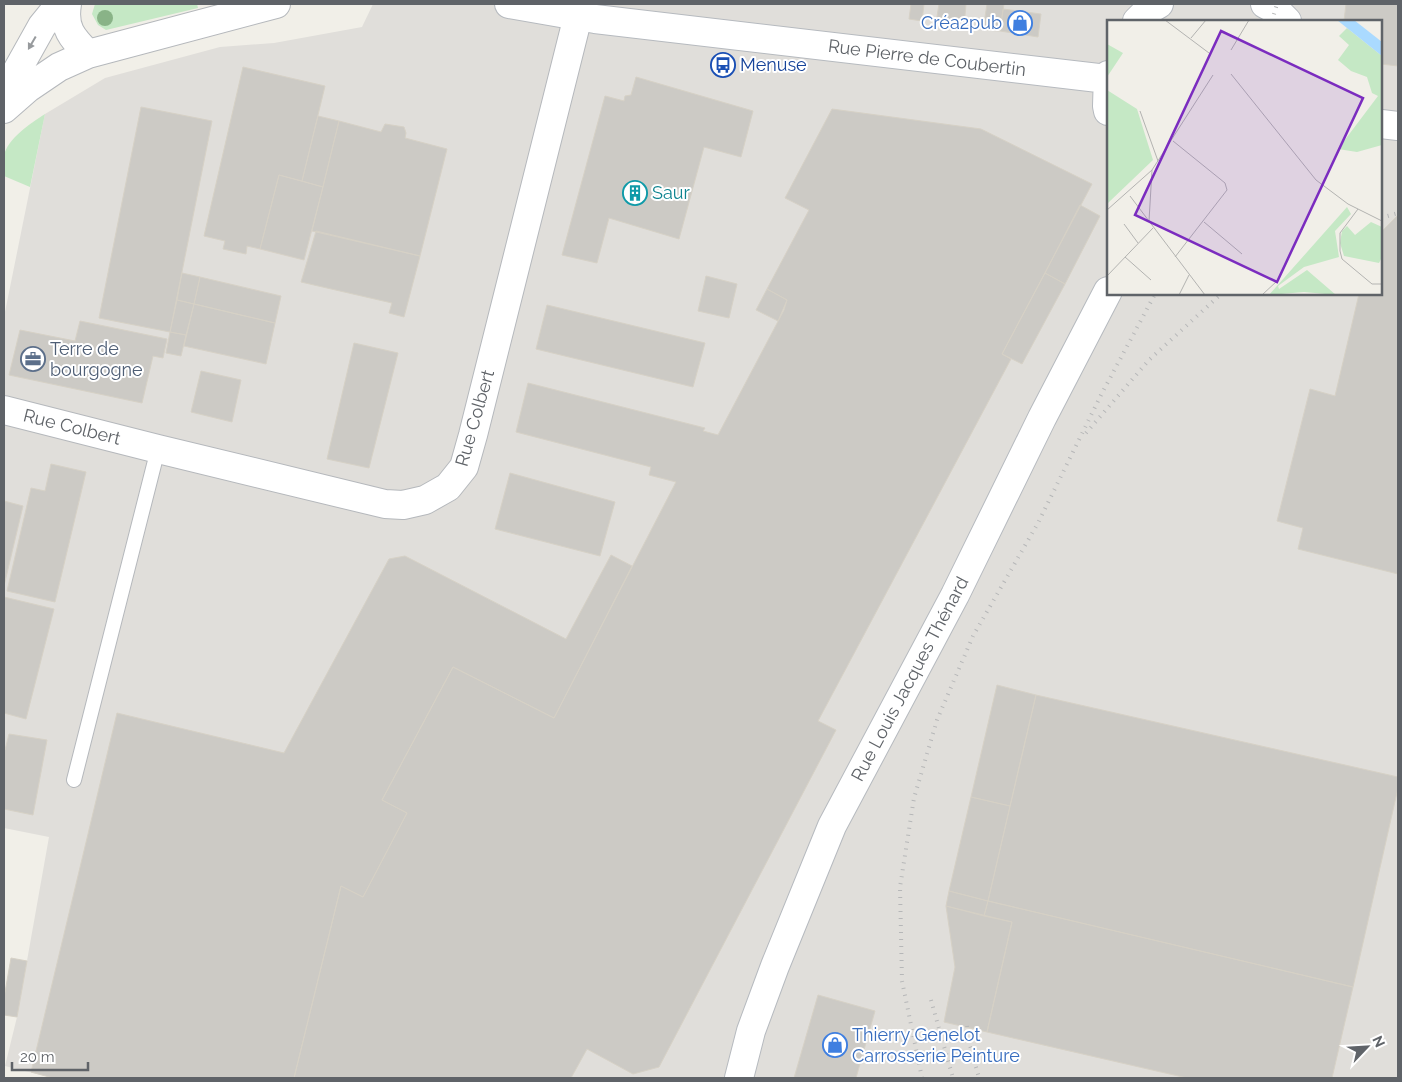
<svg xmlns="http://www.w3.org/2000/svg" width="1402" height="1082" viewBox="0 0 1402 1082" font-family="Raleway,sans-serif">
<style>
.industrial{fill:#e0deda;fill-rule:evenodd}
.green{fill:#c5e8c5}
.building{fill:#cccac5;stroke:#d6d1c6}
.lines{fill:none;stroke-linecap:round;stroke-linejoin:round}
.service-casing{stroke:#b5b8bc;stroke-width:16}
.minor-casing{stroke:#b5b8bc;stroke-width:30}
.secondary-casing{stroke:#b6babf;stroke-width:30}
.service{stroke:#fff;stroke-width:14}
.minor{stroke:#fff;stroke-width:28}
.secondary{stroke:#fff;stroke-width:28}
.rail{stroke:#b6b7b8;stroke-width:4;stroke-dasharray:1 6;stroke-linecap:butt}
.tree{fill:#89b387}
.oneway{fill:#979a9d}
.labels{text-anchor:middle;stroke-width:4;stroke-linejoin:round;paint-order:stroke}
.shop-label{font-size:18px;fill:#366cbe;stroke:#fff;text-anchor:end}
.street-label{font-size:18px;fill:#5f6368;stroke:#fff}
.transit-label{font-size:18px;fill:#164399;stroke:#fff;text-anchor:start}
.culture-label{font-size:18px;fill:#0d838f;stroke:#fff;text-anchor:start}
.service-label{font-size:18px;fill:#4e5e75;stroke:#fff;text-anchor:start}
.inset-road{fill:none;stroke:#b3b3b1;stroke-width:1}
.view{fill:#7b2cbf;fill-opacity:0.15;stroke:#7b2cbf;stroke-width:2.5}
.inset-edge{fill:none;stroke:#5f6368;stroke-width:2.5}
</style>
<rect width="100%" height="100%" fill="#f1efe8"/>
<path class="industrial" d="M 373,4 L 1398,4 L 1398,1078 L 53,1078 L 5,1066 L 17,1017 L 49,837 L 4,828 L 4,317 L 45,114 L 105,78 L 220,47 L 274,43 L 362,27 ZM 1108,21 L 1381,21 L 1381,294 L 1108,294 Z"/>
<path class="green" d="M 95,4 L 197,4 L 198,8 L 106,30 L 98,25 L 92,14 Z
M 45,114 L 30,187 L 4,176 C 4,170 3,162 4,156 C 7,139 31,123 45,114 Z"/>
<path class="building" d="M 911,4 L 924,4 L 922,21 L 909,19 Z
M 939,4 L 966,4 L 964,27 L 936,23 Z
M 987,4 L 1004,4 L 1000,31 L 983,30 Z
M 1346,4 L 1398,4 L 1398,66 L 1381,64 L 1381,21 L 1344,21 Z
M 1003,9 L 1041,14 L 1038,37 L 1000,31 Z
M 243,67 L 325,86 L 302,181 L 279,175 L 260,249 L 247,246 L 246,254 L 223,249 L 225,241 L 204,236 Z
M 636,77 L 753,111 L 741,157 L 704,147 L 679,239 L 609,218 L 597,263 L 562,255 L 605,96 L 624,101 L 625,96 L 631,95 Z
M 141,107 L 212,121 L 170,332 L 99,318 Z
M 832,109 L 981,129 L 1092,184 L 1002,354 L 1011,359 L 818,721 L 836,730 L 659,1067 L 633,1074 L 587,1049 L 571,1078 L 294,1078 L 341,886 L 363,897 L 407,813 L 382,800 L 453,667 L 554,718 L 676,482 L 649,475 L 651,467 L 516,432 L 528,383 L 705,428 L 703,431 L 718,435 L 784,310 L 787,300 L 767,289 L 809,210 L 785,198 Z
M 318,116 L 339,121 L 323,187 L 302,181 Z
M 339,121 L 381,132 L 385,124 L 404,127 L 406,133 L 405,138 L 447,149 L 420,256 L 312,231 Z
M 279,175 L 323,187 L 304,260 L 260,249 Z
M 1080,205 L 1100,216 L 1065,284 L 1045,273 Z
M 1398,215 L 1398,574 L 1298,549 L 1303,528 L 1277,521 L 1310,389 L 1335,396 L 1359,294 L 1381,294 L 1381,232 Z
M 316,231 L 420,256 L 404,317 L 389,313 L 392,303 L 301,282 Z
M 182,273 L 200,277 L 194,304 L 177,300 Z
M 1045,273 L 1065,284 L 1022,364 L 1002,354 Z
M 706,276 L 737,284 L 729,318 L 698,311 Z
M 200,277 L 281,296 L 275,323 L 194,304 Z
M 767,289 L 787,300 L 778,321 L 756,310 Z
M 177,300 L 194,304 L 186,335 L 170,332 Z
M 194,304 L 275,323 L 266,364 L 184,346 Z
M 547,305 L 705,343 L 693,387 L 536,349 Z
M 80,321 L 167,339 L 163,358 L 153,356 L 142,403 L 9,375 L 20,330 L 75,341 Z
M 170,332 L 186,335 L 181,356 L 166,353 Z
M 354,343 L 398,353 L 369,468 L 327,459 Z
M 201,371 L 241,380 L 232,422 L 191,412 Z
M 51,464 L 86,472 L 55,602 L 7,591 L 31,488 L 45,491 Z
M 510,473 L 615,502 L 600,556 L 495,529 Z
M 4,501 L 23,506 L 4,586 Z
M 611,555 L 632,566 L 554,718 L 453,667 L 382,800 L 407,813 L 363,897 L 341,886 L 294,1078 L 53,1078 L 31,1072 L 117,713 L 284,753 L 389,559 L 405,556 L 566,639 Z
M 4,597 L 54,609 L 26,719 L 4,713 Z
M 997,685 L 1036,695 L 1010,806 L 971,797 Z
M 1036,695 L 1398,777 L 1398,788 L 1353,987 L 988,901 Z
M 9,734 L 47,740 L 33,815 L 4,809 L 4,750 L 5,750 Z
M 971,797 L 1010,806 L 988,901 L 949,891 Z
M 949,891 L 988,901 L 984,916 L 946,906 Z
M 988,901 L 1353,987 L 1332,1078 L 1187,1078 L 987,1032 L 1012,922 L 984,916 Z
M 946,906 L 1012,922 L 987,1032 L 944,1022 L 955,967 Z
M 11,958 L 27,961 L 17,1017 L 4,1015 L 4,998 Z
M 818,995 L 875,1011 L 856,1078 L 794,1078 Z"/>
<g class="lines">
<defs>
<path id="service" d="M 74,780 L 158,449"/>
<path id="minor" d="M 67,4 C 63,28 72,38 88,54
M 4,94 L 42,26 L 60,4
M 4,109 L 28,88 L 59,67 L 88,54 L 276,4
M 4,410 L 158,449 L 385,504 L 403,505 L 425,500 L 448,487 L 464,467 L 473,435 L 578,16"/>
<path id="secondary" d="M 509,4 L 595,19 L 1107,79
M 1265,4 L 1276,10 L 1287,21
M 1137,21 L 1147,11 L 1159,4
M 1108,75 L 1107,106 L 1108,111
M 1381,124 L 1398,126
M 739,1078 L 751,1031 L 775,966 L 832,826 L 955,595 L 1042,418 L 1108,291"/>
</defs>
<use href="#service" class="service-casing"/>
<use href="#minor" class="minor-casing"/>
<use href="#secondary" class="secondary-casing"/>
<use href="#service" class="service"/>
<use href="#minor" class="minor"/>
<use href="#secondary" class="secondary"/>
<path class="rail" d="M 1272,21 L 1277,4
M 1381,218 L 1398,213
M 1086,433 L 1149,360 L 1221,294
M 931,1000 L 953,1078
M 967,1026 L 968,1038 L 979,1078
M 922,1078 L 902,981 L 900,887 L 914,798 L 937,720 L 973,636 L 1038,523 L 1101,395 L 1155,294"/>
</g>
<circle class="tree" cx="105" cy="18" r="8"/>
<defs><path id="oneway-solid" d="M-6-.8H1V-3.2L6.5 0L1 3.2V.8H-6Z" transform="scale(1.25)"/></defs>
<use class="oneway" href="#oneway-solid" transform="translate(32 43) rotate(120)"/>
<defs>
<symbol id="shop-ring" viewBox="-11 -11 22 22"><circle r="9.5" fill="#fff" stroke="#3f7fe0" stroke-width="1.5"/><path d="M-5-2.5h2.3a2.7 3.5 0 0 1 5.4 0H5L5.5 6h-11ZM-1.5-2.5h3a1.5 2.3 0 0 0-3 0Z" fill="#3f7fe0"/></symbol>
<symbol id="bus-ring" viewBox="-11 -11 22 22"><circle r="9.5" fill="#fff" stroke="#1a4fb4" stroke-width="1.5"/><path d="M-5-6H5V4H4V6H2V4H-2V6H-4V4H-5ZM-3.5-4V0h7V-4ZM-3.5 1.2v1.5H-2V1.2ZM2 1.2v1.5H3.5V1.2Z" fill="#1a4fb4"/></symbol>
<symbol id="building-ring" viewBox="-11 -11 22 22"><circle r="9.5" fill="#fff" stroke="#0f9aa8" stroke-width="1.5"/><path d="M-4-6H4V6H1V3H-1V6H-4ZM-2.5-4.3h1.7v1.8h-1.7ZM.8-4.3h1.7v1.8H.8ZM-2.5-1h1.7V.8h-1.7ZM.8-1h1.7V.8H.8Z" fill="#0f9aa8"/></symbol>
<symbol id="office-ring" viewBox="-11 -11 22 22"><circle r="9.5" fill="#fff" stroke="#5c6f8a" stroke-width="1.5"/><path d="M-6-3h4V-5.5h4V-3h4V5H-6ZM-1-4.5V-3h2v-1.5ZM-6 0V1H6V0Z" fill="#5c6f8a"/></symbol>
</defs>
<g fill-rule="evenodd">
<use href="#shop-ring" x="1006" y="9" width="28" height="28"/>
<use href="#bus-ring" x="709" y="51" width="28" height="28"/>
<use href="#building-ring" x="621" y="179" width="28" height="28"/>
<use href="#office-ring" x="19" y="345" width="28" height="28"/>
<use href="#shop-ring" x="821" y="1031" width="28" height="28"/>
</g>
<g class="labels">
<g class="shop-label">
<text x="1002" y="29">Créa2pub</text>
<text x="852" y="1041" text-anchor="start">Thierry Genelot<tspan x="852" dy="21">Carrosserie Peinture</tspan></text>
</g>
<g class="street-label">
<text transform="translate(927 58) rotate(7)" y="6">Rue Pierre de Coubertin</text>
<text transform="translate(475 418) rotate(-74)" y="6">Rue Colbert</text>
<text transform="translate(72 427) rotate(14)" y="6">Rue Colbert</text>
<text transform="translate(910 679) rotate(-62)" y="6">Rue Louis Jacques Thénard</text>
</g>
<g class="transit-label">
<text x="740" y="71">Menuse</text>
</g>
<g class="culture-label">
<text x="652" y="199">Saur</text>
</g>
<g class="service-label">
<text x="50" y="355">Terre de<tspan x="50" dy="21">bourgogne</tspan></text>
</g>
</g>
<g transform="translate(1107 20)">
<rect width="275" height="275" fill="#f1efe8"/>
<path d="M 240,8 L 275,36 L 275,125 L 250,132 L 231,129 L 271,76 L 265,73 L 260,57 L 244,51 L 231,40 L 242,25 L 232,16 ZM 0,24 L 16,33 L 0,57 ZM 0,70 L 30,89 L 46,140 L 1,183 ZM 240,187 L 244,194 L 228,211 L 232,237 L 197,247 L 171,266 L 172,269 L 200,250 L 229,275 L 197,272 L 162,275 ZM 264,202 L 275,207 L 275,237 L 272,243 L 237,236 L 233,223 L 235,211 L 240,206 L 248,215 Z" fill="#c5e8c5"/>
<path d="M 230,0 L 247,0 L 275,22 L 275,36 Z" fill="#aadaff"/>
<path class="inset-road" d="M 58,0 L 102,33M 84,18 L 99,0M 124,30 L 142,0M 124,54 L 209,160 L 241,184 L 275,201M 33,91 L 51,141M 66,121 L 118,163 L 120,170 L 68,237M 23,176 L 98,275M 251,189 L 233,213 L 233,231 L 235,239 L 265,264 L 275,264M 0,190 L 45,150 L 106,55M 42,201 L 45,150M 97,202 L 135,234M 17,204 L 31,223M 18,237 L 44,260M 0,256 L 46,208M 72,275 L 82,255M 155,275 L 170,261"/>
<path class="view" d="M 114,11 L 256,78 L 170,262 L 28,195 Z"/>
<rect width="275" height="275" class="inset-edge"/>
</g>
<rect width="1402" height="1082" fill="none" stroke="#5f6368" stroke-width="10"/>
<g transform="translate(1367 1047) rotate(65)" stroke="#ffffff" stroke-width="4" paint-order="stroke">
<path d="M0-4L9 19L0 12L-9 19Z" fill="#5f6368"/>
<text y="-8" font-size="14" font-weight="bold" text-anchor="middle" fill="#5f6368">N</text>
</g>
<path d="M12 1062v8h76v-8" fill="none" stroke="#5f6368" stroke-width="2.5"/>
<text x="20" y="1062" font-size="15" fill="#5f6368" stroke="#ffffff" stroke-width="4" paint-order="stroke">20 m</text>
</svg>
